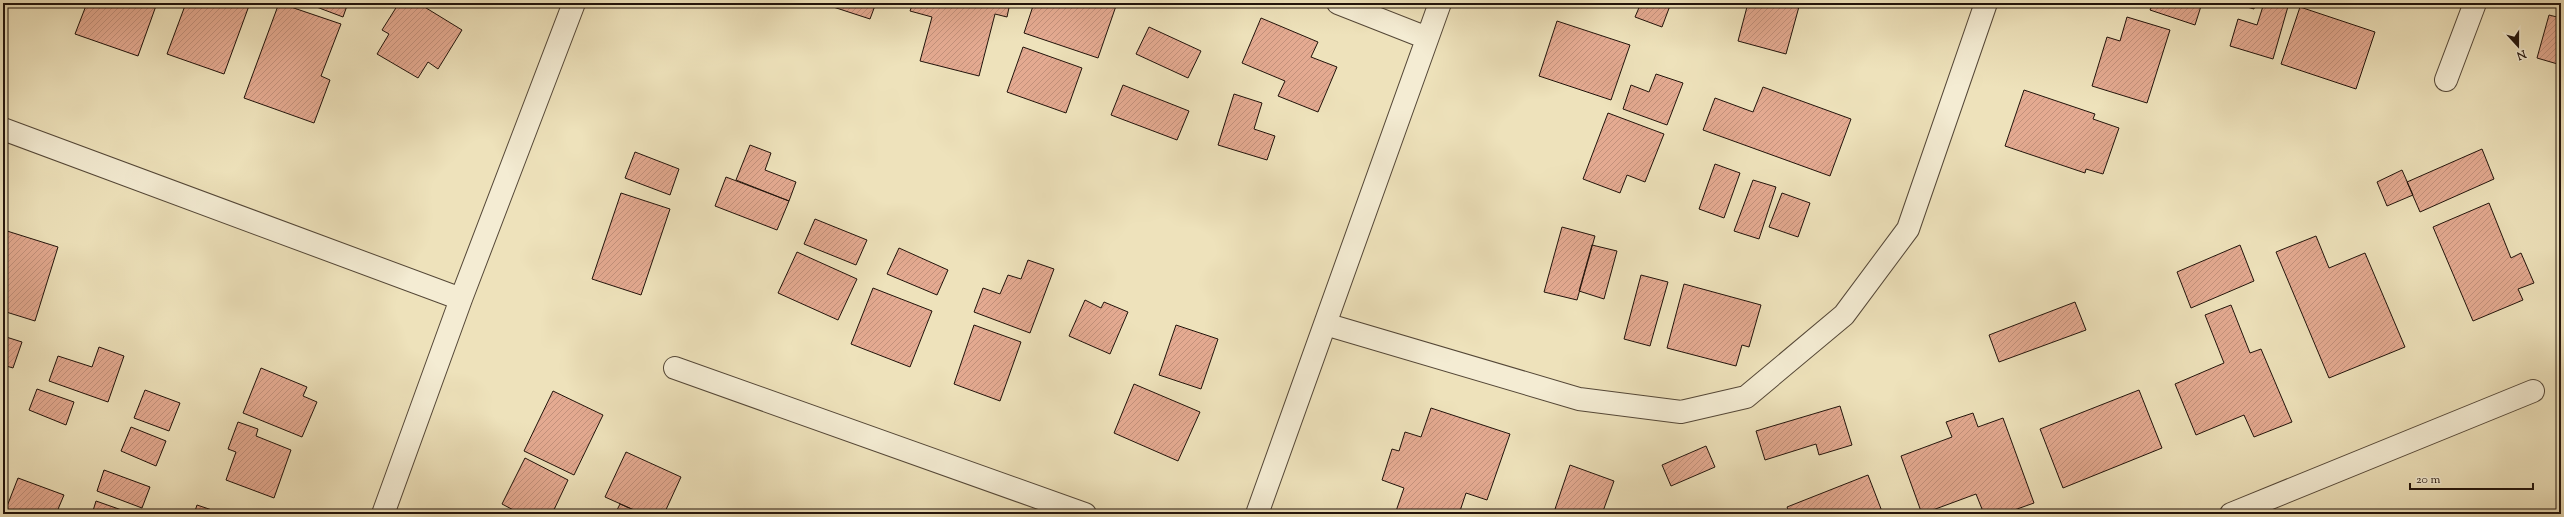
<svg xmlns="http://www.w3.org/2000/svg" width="2564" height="517" viewBox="0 0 2564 517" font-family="'Sorts Mill Goudy',serif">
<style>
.building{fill:url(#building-hatch);stroke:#21130b}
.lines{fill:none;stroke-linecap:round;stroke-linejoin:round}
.minor-casing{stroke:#544737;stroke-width:24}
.minor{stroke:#f4ecd3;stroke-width:22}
</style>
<defs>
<pattern id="building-hatch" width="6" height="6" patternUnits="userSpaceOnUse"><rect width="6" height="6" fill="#e4aa91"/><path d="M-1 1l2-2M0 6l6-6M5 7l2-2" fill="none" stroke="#c3917c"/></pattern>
</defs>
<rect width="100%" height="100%" fill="#eee2bb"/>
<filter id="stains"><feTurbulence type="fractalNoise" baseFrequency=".005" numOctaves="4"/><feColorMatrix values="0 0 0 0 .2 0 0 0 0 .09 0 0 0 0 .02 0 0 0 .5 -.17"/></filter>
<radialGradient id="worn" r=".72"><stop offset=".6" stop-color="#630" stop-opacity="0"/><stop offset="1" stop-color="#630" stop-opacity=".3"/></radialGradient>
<path class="building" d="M 87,3 L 157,3 L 138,56 L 75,34 Z
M 186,3 L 250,3 L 224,74 L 167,54 Z
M 279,3 L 341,24 L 321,76 L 330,80 L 314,123 L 244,98 Z
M 306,3 L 348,3 L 343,17 Z
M 399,3 L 418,3 L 462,30 L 438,69 L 428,62 L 418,78 L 377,54 L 389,34 L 382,30 Z
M 821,3 L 876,3 L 870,19 Z
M 913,3 L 1010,3 L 1007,17 L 995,14 L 979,76 L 920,61 L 932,17 L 910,11 Z
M 1034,3 L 1117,3 L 1098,58 L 1024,33 Z
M 1641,3 L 1671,3 L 1662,27 L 1635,17 Z
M 1748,3 L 1800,3 L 1786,54 L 1738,41 Z
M 2153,3 L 2202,3 L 2195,25 L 2150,10 Z
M 2233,3 L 2255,3 L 2254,9 Z
M 2264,3 L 2289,3 L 2273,59 L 2230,46 L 2238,19 L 2257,25 Z
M 2300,7 L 2375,32 L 2356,89 L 2281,64 Z
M 2549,15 L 2561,18 L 2561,65 L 2537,58 Z
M 2127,17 L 2170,30 L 2147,103 L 2092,86 L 2107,37 L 2120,41 Z
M 1261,18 L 1318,42 L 1311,57 L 1337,67 L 1318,112 L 1278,96 L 1285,81 L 1242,63 Z
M 1557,21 L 1630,45 L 1611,100 L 1539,76 Z
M 1149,27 L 1201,51 L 1188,78 L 1136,54 Z
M 1023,47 L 1082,68 L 1066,113 L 1007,92 Z
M 1656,74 L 1683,83 L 1667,125 L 1623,109 L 1631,85 L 1649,92 Z
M 1123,85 L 1189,111 L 1177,140 L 1111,115 Z
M 1763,87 L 1851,119 L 1830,176 L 1703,130 L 1715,98 L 1753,112 Z
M 2024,90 L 2095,114 L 2093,119 L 2119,128 L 2103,174 L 2086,169 L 2085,173 L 2005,146 Z
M 1234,94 L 1262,103 L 1254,129 L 1275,136 L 1267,160 L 1218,145 Z
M 1608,113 L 1664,134 L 1645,182 L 1627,175 L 1620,193 L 1583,179 Z
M 750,145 L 771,153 L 765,170 L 796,182 L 789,201 L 736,180 Z
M 2482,149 L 2494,179 L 2420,212 L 2407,182 Z
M 635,152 L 679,169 L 670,195 L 625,178 Z
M 1715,164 L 1740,173 L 1724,218 L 1699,209 Z
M 2402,170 L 2413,195 L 2387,206 L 2377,182 Z
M 726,177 L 789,201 L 777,230 L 715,206 Z
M 1753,180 L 1776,187 L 1759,239 L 1734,231 Z
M 621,193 L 670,209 L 641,295 L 592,279 Z
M 1782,193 L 1810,203 L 1798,237 L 1769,227 Z
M 2489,203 L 2511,258 L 2521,253 L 2534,283 L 2518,289 L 2523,300 L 2473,321 L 2433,227 Z
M 815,219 L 867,240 L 856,265 L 804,244 Z
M 1562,227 L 1595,236 L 1577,300 L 1544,292 Z
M 7,231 L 58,247 L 35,321 L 3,311 L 3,243 Z
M 2316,236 L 2329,268 L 2365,253 L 2405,347 L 2329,378 L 2276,252 Z
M 1592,245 L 1617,251 L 1604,299 L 1579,291 Z
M 2240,245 L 2254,281 L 2191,308 L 2177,272 Z
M 899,248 L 948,270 L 937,295 L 887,274 Z
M 797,252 L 857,279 L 838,320 L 778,293 Z
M 1028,260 L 1054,269 L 1030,333 L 974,312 L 983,288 L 1000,294 L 1008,275 L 1021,279 Z
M 1641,275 L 1668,282 L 1650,346 L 1624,339 Z
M 1684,284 L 1761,305 L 1749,347 L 1742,345 L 1736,366 L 1667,348 Z
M 873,288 L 932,311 L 910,367 L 851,344 Z
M 1085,300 L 1101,308 L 1104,302 L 1128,312 L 1110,354 L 1069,336 Z
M 2075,302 L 2086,330 L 1999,362 L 1989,335 Z
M 2231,305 L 2250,353 L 2261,349 L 2292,422 L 2254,437 L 2244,415 L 2196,435 L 2175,384 L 2224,363 L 2205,315 Z
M 974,325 L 1021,342 L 1000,401 L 954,384 Z
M 1176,325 L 1218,339 L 1201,389 L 1159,375 Z
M 3,336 L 22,342 L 13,368 L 3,365 Z
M 99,347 L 124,356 L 108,402 L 49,381 L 58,356 L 92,367 Z
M 261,368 L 307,387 L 303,396 L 317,402 L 302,437 L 243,413 Z
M 1134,384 L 1200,412 L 1178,461 L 1114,433 Z
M 37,389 L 74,402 L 66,425 L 29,410 Z
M 145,390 L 180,403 L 169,431 L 134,418 Z
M 2139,390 L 2162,448 L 2063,488 L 2040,429 Z
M 553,391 L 603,415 L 574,475 L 524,451 Z
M 1840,406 L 1852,445 L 1819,455 L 1816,444 L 1765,460 L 1756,431 Z
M 1431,408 L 1510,434 L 1487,500 L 1466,493 L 1459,514 L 1395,514 L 1404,488 L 1382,480 L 1392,449 L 1399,451 L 1405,432 L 1421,437 Z
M 1973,413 L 1978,427 L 2003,418 L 2034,503 L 2003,514 L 1984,514 L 1976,494 L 1922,514 L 1901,456 L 1952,437 L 1946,422 Z
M 238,422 L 258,429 L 256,436 L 291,450 L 274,498 L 226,480 L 236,452 L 228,449 Z
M 131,427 L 166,441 L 156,466 L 121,451 Z
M 1706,446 L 1715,467 L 1671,486 L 1662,465 Z
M 626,452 L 681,477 L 664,514 L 643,514 L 605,497 Z
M 525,458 L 568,480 L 552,514 L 521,514 L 502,504 Z
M 1570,465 L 1614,481 L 1602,514 L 1570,514 L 1555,509 Z
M 104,470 L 150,487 L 142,508 L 97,491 Z
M 1868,475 L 1883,514 L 1790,514 L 1787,507 Z
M 18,478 L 64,495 L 56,514 L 4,514 Z
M 96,501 L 133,514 L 92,514 Z
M 620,504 L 643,514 L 615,514 Z
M 197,505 L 224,514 L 194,514 Z"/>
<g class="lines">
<defs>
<path id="minor" d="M 1338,3 L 1427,38
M 2446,80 L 2475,3
M 3,129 L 461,299
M 1325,324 L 1579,399 L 1681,412 L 1746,397 L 1844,315 L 1908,229 L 1986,3
M 675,368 L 1085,514
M 383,514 L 461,299 L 574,3
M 1257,514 L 1440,3
M 2231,514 L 2533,391"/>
</defs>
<use href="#minor" class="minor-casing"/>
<use href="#minor" class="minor"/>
</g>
<rect width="2564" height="517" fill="none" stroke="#eee2bb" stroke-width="16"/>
<rect x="4" y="4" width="2556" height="509" fill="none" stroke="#21130b" stroke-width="2"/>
<rect x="8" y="8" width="2548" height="501" fill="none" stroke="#21130b"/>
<g transform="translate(2518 46) rotate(159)" stroke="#f4ecd3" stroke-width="3" paint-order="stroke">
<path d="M0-3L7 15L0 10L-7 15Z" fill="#21130b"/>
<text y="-6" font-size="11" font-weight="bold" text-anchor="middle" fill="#21130b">N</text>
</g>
<path d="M2410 483v6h123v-6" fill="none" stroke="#21130b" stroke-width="2"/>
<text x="2416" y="483" font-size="12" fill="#21130b" stroke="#f4ecd3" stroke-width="3" paint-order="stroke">20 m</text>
<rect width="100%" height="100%" filter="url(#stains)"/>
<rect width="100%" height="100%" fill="url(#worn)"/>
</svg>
